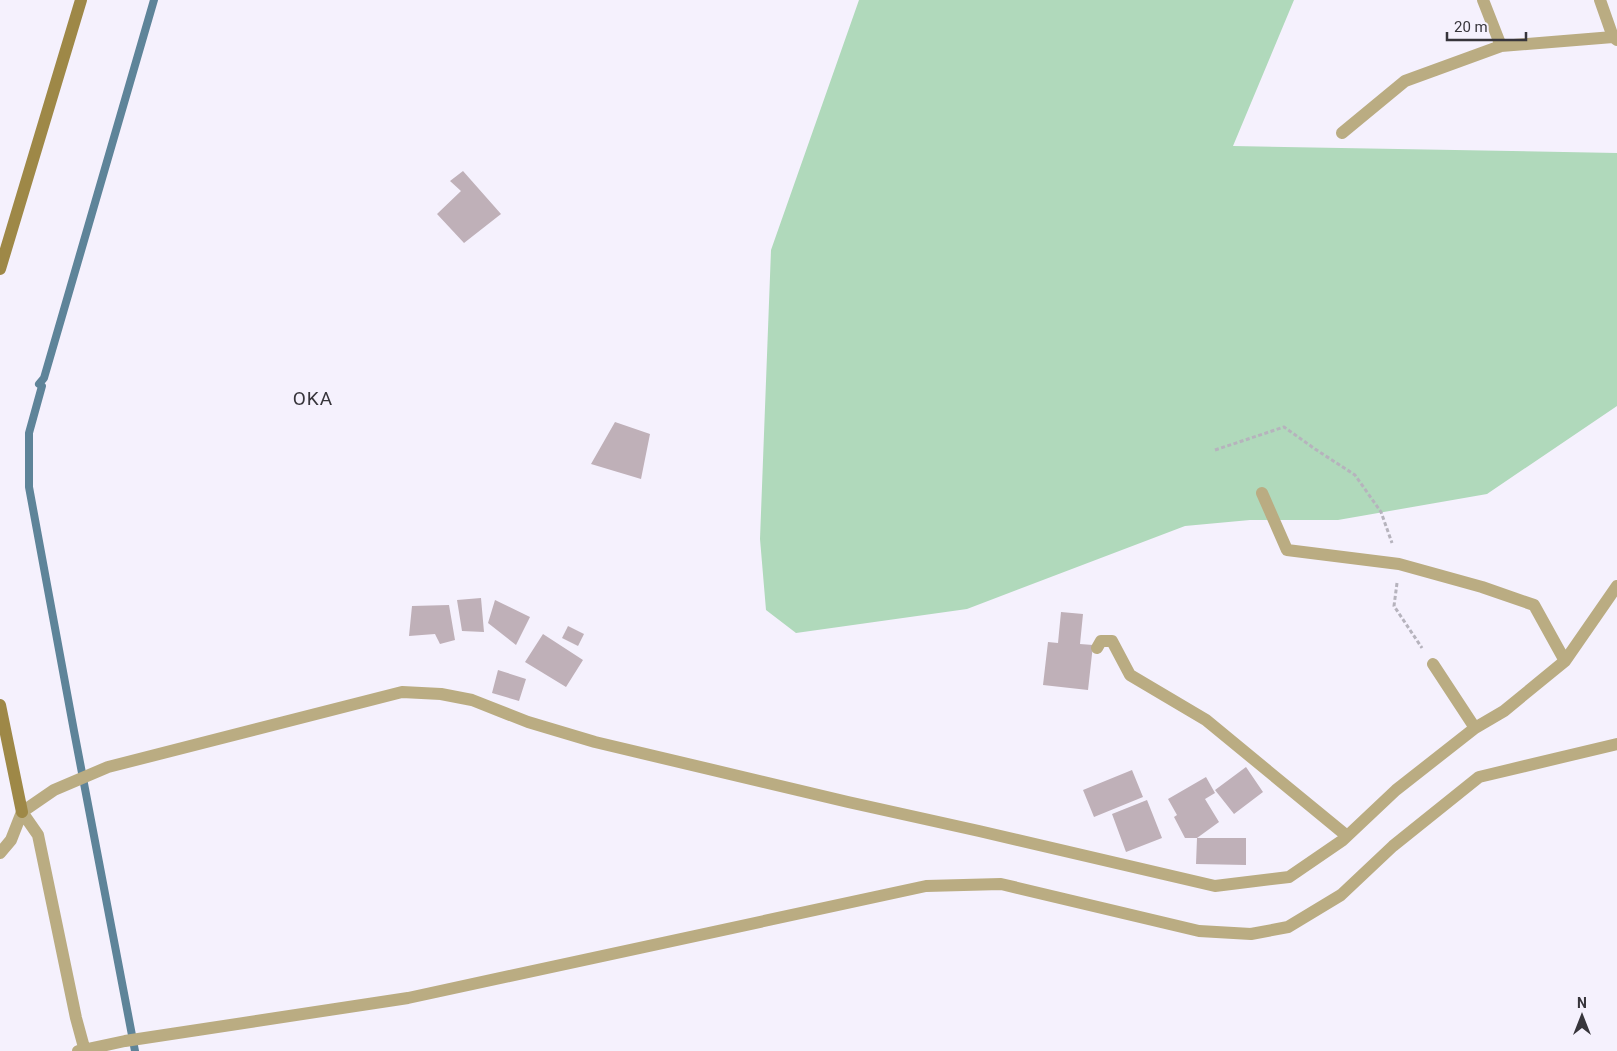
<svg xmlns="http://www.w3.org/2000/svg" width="1617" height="1051" viewBox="0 0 1617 1051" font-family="Roboto,sans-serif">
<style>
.green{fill:#b0d9bb}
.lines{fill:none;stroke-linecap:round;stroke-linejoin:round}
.stream{stroke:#5e8499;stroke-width:8}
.building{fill:#bfb0b8}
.path{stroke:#b6b3bd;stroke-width:3;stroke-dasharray:4 2.5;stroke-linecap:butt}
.street{stroke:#baac82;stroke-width:12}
.secondary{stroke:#9e8847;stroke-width:12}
.labels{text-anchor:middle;stroke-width:4;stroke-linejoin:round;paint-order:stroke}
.quarter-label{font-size:19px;letter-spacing:1px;fill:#37353b;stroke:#f5f1fd}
</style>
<rect width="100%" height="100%" fill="#f5f1fd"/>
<path class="green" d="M 859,0 L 1294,0 L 1233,146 L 1617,153 L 1617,406 L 1487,494 L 1338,520 L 1250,520 L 1185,526 L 967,609 L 796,633 L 766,610 L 760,539 L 771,250 Z"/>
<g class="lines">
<path class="stream" d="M 135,1051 L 74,731 L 29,487 L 29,433 L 42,386 L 39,384 L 44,378 L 154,0"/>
</g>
<path class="building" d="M 463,171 L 501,214 L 464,243 L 437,214 L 461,191 L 450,181 Z
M 615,422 L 650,434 L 641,479 L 591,464 Z
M 481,598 L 484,632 L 462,631 L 457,600 Z
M 495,600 L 530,617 L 516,645 L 488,623 Z
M 449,605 L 455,640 L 440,644 L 435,634 L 409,636 L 412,606 Z
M 1061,612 L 1083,614 L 1080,644 L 1093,645 L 1088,690 L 1043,685 L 1048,642 L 1058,643 Z
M 568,626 L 584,634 L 578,646 L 562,638 Z
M 543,634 L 583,660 L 566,687 L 525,662 Z
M 498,670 L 526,679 L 519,701 L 492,693 Z
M 1246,767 L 1263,792 L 1234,814 L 1215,790 Z
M 1132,770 L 1143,797 L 1094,817 L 1083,790 Z
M 1206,777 L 1215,793 L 1205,799 L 1219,822 L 1197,838 L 1246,838 L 1246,865 L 1196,864 L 1197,838 L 1185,838 L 1174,817 L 1177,815 L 1168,799 Z
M 1147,800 L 1162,838 L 1126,852 L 1112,814 Z"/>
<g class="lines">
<path class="path" d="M 1215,450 L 1284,427 L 1315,449 L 1355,475 L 1381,512 L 1392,543
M 1397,583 L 1394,606 L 1422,648"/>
<path class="street" d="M 1483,0 L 1501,46 L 1613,37
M 1600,0 L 1613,37 L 1617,40
M 1342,133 L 1405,81 L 1501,46
M 1262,493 L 1287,550 L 1399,564 L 1482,587 L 1534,605 L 1565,661
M 1097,648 L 1101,641 L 1112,641 L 1130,675 L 1206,720 L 1347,836
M 1433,664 L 1475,728
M 22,812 L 38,835 L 76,1018 L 85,1051
M 0,853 L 11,840 L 22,812 L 54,790 L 108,767 L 402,692 L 441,694 L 472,700 L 528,722 L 595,742 L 848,802 L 979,831 L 1215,886 L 1289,877 L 1343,840 L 1396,790 L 1475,728 L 1504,711 L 1565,661 L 1617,586
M 78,1051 L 125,1041 L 408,998 L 926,886 L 1001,884 L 1199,931 L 1251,934 L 1288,927 L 1341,895 L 1393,846 L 1479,777 L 1617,744"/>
<path class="secondary" d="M 0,269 L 81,0
M 0,705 L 22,812"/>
</g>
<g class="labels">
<g class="quarter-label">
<text x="313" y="405">OKA</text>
</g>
</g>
<g transform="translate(1582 1016)" stroke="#f5f1fd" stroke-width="4" paint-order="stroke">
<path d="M0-4L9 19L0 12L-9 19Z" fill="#37353b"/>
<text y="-8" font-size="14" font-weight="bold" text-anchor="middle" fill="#37353b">N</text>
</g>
<path d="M1447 32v8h79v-8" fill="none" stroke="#37353b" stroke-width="2.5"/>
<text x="1454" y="32" font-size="15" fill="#37353b" stroke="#f5f1fd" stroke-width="4" paint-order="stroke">20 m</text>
</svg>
